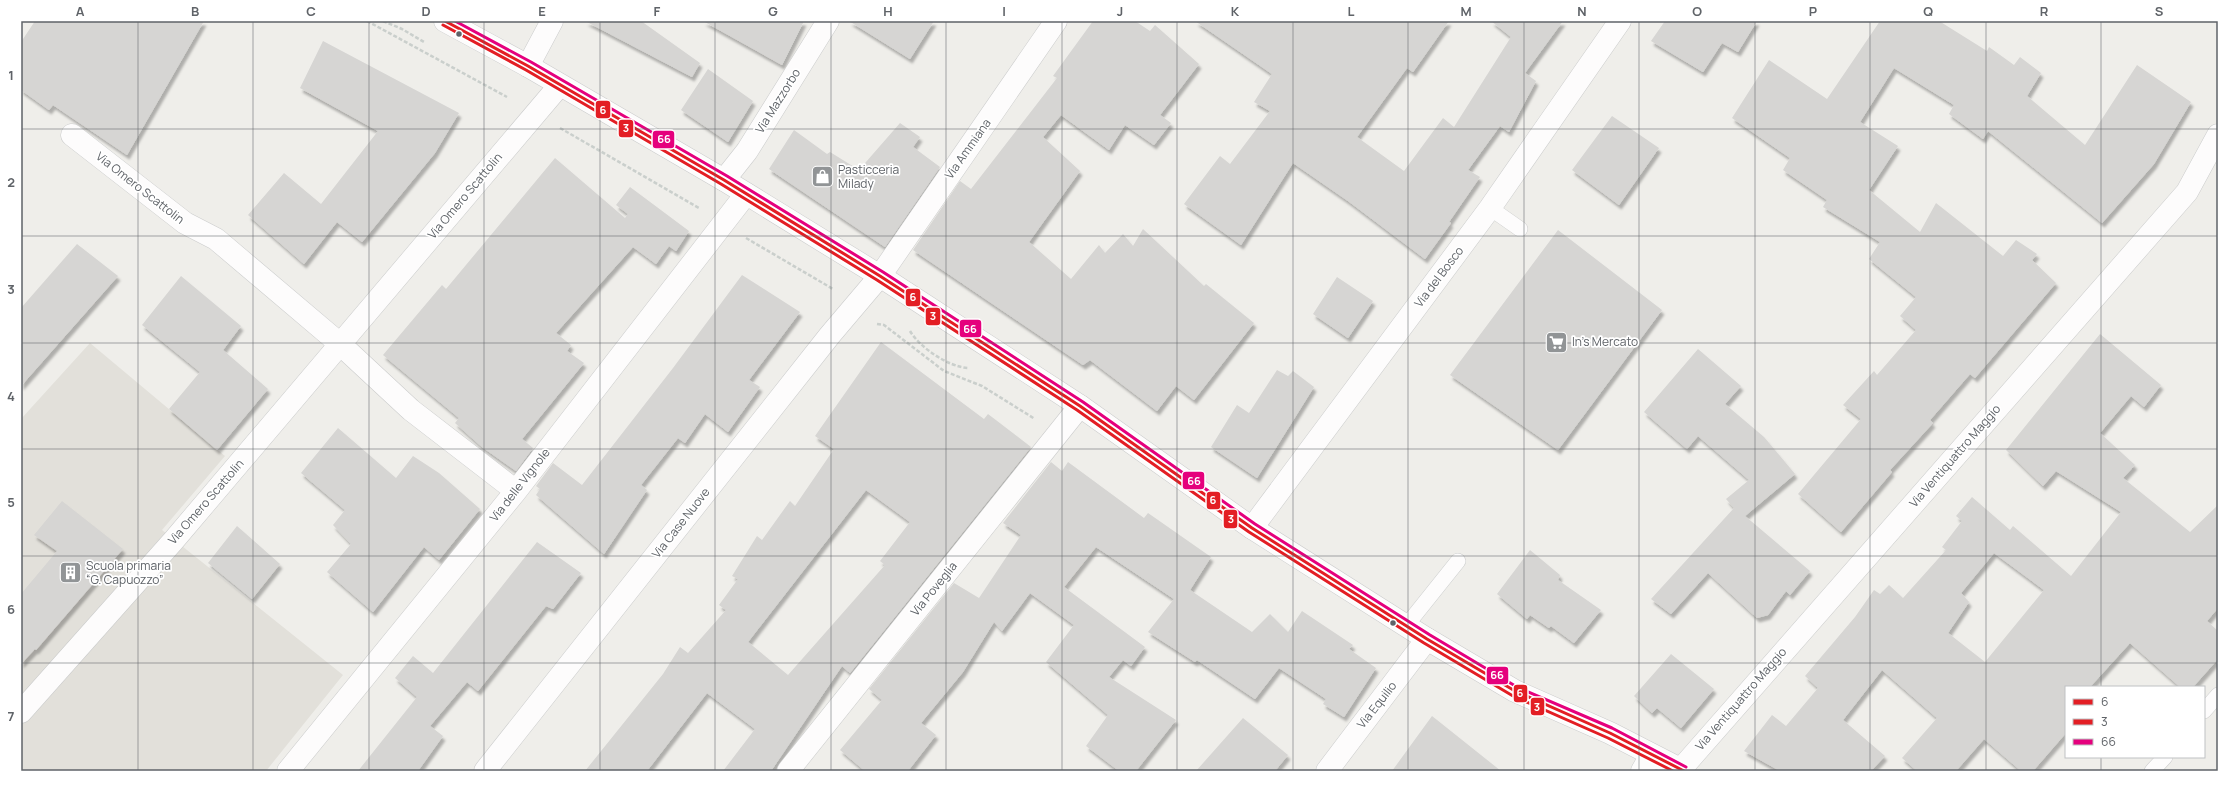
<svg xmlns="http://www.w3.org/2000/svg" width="2239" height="792" viewBox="0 0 2239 792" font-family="Manrope,sans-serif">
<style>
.education{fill:#e2e0da}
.building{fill:#d6d5d3;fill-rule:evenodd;filter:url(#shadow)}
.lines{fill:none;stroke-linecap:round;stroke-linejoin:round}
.service-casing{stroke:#cbcccc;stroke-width:16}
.minor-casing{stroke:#cbcccc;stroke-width:23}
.tertiary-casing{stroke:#cbcccc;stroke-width:23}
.path{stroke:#cacfcc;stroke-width:2.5;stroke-dasharray:4 2;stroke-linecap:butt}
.service{stroke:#fdfcfc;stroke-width:15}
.minor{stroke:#fdfcfc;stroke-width:22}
.tertiary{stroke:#fdfcfc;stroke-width:22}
.bus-1-casing{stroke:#fff;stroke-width:6}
.bus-2-casing{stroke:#fff;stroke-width:6}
.bus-3-casing{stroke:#fff;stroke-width:6}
.bus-1{stroke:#e31e24;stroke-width:3}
.bus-2{stroke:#e31e24;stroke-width:3}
.bus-3{stroke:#e5007d;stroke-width:3}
.grid{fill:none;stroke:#5f6368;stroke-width:1;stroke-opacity:0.55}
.bus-dot{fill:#5f6368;stroke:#fff;stroke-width:1.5}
.labels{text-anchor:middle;stroke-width:3.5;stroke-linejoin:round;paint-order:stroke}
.street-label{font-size:12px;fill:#5f6368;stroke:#fff}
.poi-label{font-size:12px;fill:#5f6368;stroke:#fff;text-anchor:start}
.line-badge{stroke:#fff;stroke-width:1.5}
.badge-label{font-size:11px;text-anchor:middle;font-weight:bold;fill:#fff}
.neatline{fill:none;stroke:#5f6368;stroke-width:1.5}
.grid-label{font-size:13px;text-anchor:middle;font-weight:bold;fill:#5f6368}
</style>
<defs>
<filter id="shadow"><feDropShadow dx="2.5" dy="4.5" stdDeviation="1" flood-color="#0004"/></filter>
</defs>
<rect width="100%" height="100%" fill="#efeeea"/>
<path class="education" d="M 90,343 L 225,456 L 162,530 L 343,675 L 266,771 L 21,771 L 21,419 Z"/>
<path class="building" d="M 35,21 L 204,21 L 127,155 L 53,105 L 49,110 L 21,90 L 21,42 Z
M 585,21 L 641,21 L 700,63 L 692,77 Z
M 703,21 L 804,21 L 782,65 Z
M 849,21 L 934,21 L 910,59 Z
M 1093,21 L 1135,21 L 1150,31 L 1155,25 L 1199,64 L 1160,115 L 1171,123 L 1154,145 L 1125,125 L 1109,150 L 1061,115 L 1043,137 L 1080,171 L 1029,242 L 1071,279 L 1099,245 L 1105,253 L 1123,234 L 1133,246 L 1143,229 L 1204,286 L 1206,284 L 1254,323 L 1194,400 L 1176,386 L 1157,411 L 1090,360 L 1083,365 L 913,250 L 960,181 L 971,189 L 1057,78 L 1053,76 Z
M 1195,21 L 1449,21 L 1413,72 L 1407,68 L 1357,137 L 1404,171 L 1443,118 L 1454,127 L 1511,37 L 1491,21 L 1563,21 L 1525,73 L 1536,81 L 1509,132 L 1500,126 L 1468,170 L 1480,177 L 1449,222 L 1451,223 L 1425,259 L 1348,201 L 1293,163 L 1241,245 L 1184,204 L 1220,156 L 1230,164 L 1270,111 L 1254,102 L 1272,74 Z
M 1665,21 L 1757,21 L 1738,52 L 1722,43 L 1703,72 L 1651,41 Z
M 1880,21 L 1939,21 L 1987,51 L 1989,47 L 2014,65 L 2020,57 L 2041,73 L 2027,96 L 2085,145 L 2137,65 L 2191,102 L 2154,164 L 2102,223 L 1988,131 L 1983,139 L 1949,114 L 1954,105 L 1894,68 L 1860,122 L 1898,146 L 1869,190 L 1920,232 L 1936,203 L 2003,256 L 2016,240 L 2037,254 L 2032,260 L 2056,283 L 1975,378 L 1970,374 L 1930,420 L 1933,423 L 1890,470 L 1892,472 L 1841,532 L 1798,494 L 1861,419 L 1843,405 L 1874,371 L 1877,375 L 1916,330 L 1900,316 L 1916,297 L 1869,259 L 1880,242 L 1823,207 L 1827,200 L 1783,170 L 1790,158 L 1732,118 L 1769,60 L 1827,99 Z
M 323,41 L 459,113 L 435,153 L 362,242 L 337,222 L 304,264 L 248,215 L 284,173 L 321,204 L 378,131 L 300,88 Z
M 708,69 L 753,101 L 728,142 L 681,110 Z
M 1612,116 L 1659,148 L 1619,205 L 1572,170 Z
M 900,123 L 920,137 L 913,147 L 940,167 L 885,247 L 769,169 L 794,130 L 827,154 L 830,152 L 859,170 Z
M 555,158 L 625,218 L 628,214 L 616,205 L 630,187 L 689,231 L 676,251 L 669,246 L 656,264 L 633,247 L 556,333 L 571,345 L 567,351 L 584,363 L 522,439 L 533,448 L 516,471 L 482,447 L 455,423 L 459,418 L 383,355 L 442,285 L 446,289 Z
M 1558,230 L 1662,310 L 1558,450 L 1450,375 Z
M 77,244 L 118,276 L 21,386 L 21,308 Z
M 742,275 L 800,312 L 749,380 L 760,387 L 728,432 L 705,414 L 685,443 L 678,438 L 641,485 L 647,490 L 604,554 L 536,495 L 540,489 L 536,486 L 553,463 L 582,485 L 673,368 Z
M 181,276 L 241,326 L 223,350 L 268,389 L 217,450 L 169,409 L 200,372 L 142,325 Z
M 1337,277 L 1373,301 L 1348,338 L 1313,314 Z
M 2100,334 L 2161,385 L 2144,407 L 2131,396 L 2100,433 L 2135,465 L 2123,478 L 2190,532 L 2218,505 L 2218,608 L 2207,621 L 2218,631 L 2218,659 L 2193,687 L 2180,687 L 2130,643 L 2090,687 L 2066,687 L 2066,733 L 2033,771 L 2021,771 L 1984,739 L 1956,771 L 1917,771 L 1902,758 L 1937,718 L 1882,670 L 1843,720 L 1885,756 L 1871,771 L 1780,771 L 1744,751 L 1772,715 L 1786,726 L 1818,688 L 1805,676 L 1855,617 L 1874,590 L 1880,594 L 1889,585 L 1903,598 L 1946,550 L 1942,547 L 1962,521 L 1956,516 L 1972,497 L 2010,530 L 2013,526 L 2071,576 L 2121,512 L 2056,471 L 2043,486 L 2006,450 ZM 1994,553 L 2044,590 L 1985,662 L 1948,633 L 1969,602 L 1961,593 Z
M 881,342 L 984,419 L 988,414 L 1031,447 L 850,673 L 842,666 L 771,771 L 723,771 L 755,729 L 707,693 L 647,771 L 585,771 L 663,674 L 680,647 L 688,653 L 726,610 L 719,605 L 738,579 L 732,576 L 757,536 L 762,540 L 790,501 L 795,506 L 834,449 L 815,436 ZM 866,490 L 910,522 L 880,561 L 885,565 L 788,675 L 748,642 Z
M 1698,349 L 1741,386 L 1725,404 L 1764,437 L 1795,474 L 1745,516 L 1810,571 L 1790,595 L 1786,591 L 1768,615 L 1757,618 L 1708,573 L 1671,614 L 1651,599 L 1734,508 L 1726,499 L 1749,480 L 1698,436 L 1687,449 L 1644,412 Z
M 1277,370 L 1288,376 L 1293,371 L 1314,387 L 1257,478 L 1211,447 L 1237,405 L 1249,413 Z
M 338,428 L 396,478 L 413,456 L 439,473 L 480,509 L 439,560 L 424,547 L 373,612 L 327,572 L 351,544 L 333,525 L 345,510 L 301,473 Z
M 1051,462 L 1062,471 L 1068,462 L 1144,518 L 1148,513 L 1211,557 L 1190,590 L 1252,632 L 1270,614 L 1288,632 L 1302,611 L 1353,645 L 1349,649 L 1376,668 L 1344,717 L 1323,704 L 1326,699 L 1279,668 L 1255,699 L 1197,660 L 1195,662 L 1148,632 L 1174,599 L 1096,547 L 1064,587 L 1145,647 L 1131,666 L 1123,660 L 1109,677 L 1176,720 L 1136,771 L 1119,771 L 1086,746 L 1108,715 L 1046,662 L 1074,625 L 1030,593 L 1002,631 L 994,622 L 963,672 L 921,723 L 936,735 L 908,771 L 865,771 L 840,750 L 882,700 L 869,689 L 954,583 L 979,598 L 1021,535 L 1003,523 Z
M 62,501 L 123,549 L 36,650 L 35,649 L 21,664 L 21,594 L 57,551 L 34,535 Z
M 237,526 L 280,564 L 252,599 L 208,563 Z
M 537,542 L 581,573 L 553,609 L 546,606 L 478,691 L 467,682 L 430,726 L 443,736 L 418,771 L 358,771 L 417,697 L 395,678 L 413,656 L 433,673 Z
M 1530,550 L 1560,575 L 1558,580 L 1601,610 L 1574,643 L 1551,626 L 1549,628 L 1530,615 L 1527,619 L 1497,594 Z
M 1671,654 L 1714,689 L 1681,728 L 1657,708 L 1652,713 L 1634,696 Z
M 1432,716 L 1501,771 L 1392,771 Z
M 1243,718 L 1288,755 L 1275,771 L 1196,771 Z"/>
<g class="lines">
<defs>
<path id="service" d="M 1490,208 L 1520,229
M 1406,626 L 1458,561
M 2204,711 L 2218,695
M 2152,771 L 2165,757"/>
<path id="minor" d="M 528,66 L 552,21
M 72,135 L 185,223 L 216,239 L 340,344 L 411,410 L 516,491
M 724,180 L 747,151 L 828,21
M 1252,528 L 1490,208 L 1620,21
M 21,712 L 174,540 L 559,86
M 1681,769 L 2187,192 L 2218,135
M 288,771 L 516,491 L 746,194
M 485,771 L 830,335 L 880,276 L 1056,21
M 788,771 L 1080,406
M 1327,771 L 1427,639
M 1642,771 L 1651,755"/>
<path id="tertiary" d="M 445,21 L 528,66 L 724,180 L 880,276 L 1080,406 L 1252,528 L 1427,639 L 1515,691 L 1610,733 L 1684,771"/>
</defs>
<use href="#service" class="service-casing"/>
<use href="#minor" class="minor-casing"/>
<use href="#tertiary" class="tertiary-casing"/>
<path class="path" d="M 367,21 L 507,97
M 383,21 L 402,29 L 424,42
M 560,128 L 699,208
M 746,238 L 833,289
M 877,324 L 884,325 L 944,371 L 982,386 L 1035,419
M 910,331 C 920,348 949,367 968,368"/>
<use href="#service" class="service"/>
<use href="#minor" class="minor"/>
<use href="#tertiary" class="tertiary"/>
<defs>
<path id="bus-1" d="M 445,21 L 528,66 L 724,180 L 880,276 L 1080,406 L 1252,528 L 1427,639 L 1515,691 L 1610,733 L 1684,771"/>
<path id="bus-2" d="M 443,25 L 526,70 L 721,184 L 877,280 L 1077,410 L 1249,532 L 1424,643 L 1513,696 L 1608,738 L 1673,771"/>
<path id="bus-3" d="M 455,21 L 531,62 L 727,176 L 883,272 L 1083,402 L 1255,524 L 1430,635 L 1517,687 L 1612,728 L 1686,767"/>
</defs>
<use href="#bus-1" class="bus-1-casing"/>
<use href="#bus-2" class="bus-2-casing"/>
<use href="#bus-3" class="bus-3-casing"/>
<use href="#bus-1" class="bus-1"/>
<use href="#bus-2" class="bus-2"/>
<use href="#bus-3" class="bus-3"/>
</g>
<path class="grid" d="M 138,21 L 138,771M 253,21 L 253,771M 369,21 L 369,771M 484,21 L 484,771M 600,21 L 600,771M 715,21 L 715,771M 831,21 L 831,771M 946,21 L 946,771M 1062,21 L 1062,771M 1177,21 L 1177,771M 1293,21 L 1293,771M 1408,21 L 1408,771M 1524,21 L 1524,771M 1639,21 L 1639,771M 1755,21 L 1755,771M 1870,21 L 1870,771M 1986,21 L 1986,771M 2101,21 L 2101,687M 21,129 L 2218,129M 21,236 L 2218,236M 21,343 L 2218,343M 21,449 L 2218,449M 21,556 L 2218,556M 21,663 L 2218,663M 2101,757 L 2101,771"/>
<defs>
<symbol id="shop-square" viewBox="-11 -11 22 22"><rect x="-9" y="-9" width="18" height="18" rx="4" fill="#919496" stroke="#fff"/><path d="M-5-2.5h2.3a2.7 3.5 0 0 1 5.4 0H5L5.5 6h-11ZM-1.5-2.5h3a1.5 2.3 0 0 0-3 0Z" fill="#fff"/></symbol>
<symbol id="supermarket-square" viewBox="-11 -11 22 22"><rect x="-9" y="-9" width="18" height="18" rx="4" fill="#919496" stroke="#fff"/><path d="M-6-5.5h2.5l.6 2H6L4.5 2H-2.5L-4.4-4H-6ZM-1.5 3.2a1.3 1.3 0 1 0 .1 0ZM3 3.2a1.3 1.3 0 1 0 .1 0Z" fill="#fff"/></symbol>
<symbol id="building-square" viewBox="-11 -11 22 22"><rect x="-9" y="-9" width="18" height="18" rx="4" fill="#919496" stroke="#fff"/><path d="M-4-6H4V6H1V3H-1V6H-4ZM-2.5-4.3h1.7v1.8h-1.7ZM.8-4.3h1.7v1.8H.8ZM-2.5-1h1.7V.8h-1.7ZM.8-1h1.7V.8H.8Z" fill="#fff"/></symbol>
</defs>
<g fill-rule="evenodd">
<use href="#shop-square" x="810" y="164" width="25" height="25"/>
<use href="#supermarket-square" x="1544" y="330" width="25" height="25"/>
<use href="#building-square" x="58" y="560" width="25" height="25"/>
</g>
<g class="bus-dot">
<circle cx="459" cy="34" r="3.5"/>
<circle cx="1393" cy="623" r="3.5"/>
</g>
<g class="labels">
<g class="street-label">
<text transform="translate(778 101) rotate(-58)" y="4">Via Mazzorbo</text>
<text transform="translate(968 149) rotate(-55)" y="4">Via Ammiana</text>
<text transform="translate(140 188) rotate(38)" y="4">Via Omero Scattolin</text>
<text transform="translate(465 196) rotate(-50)" y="4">Via Omero Scattolin</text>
<text transform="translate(1439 277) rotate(-53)" y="4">Via del Bosco</text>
<text transform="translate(1955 456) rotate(-49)" y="4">Via Ventiquattro Maggio</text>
<text transform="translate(520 485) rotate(-52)" y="4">Via delle Vignole</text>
<text transform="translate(206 502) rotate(-49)" y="4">Via Omero Scattolin</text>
<text transform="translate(681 523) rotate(-52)" y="4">Via Case Nuove</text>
<text transform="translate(934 589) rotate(-51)" y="4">Via Poveglia</text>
<text transform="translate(1741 699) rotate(-49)" y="4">Via Ventiquattro Maggio</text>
<text transform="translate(1377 705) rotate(-52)" y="4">Via Equilio</text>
</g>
<g class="poi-label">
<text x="838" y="174">Pasticceria<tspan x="838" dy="14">Milady</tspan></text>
<text x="1572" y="346">In's Mercato</text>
<text x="86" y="570">Scuola primaria<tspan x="86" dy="14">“G. Capuozzo”</tspan></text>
</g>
</g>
<g class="line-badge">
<rect x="595" y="100" width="16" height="19" rx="4" fill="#e31e24"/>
<rect x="618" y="119" width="16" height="19" rx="4" fill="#e31e24"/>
<rect x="652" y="130" width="23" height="19" rx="4" fill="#e5007d"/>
<rect x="905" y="288" width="16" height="19" rx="4" fill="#e31e24"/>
<rect x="925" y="307" width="16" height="19" rx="4" fill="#e31e24"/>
<rect x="959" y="319" width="23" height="19" rx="4" fill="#e5007d"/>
<rect x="1182" y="471" width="23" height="19" rx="4" fill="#e5007d"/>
<rect x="1206" y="491" width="15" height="19" rx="4" fill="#e31e24"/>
<rect x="1223" y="509" width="15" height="20" rx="4" fill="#e31e24"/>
<rect x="1486" y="666" width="23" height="19" rx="4" fill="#e5007d"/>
<rect x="1513" y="684" width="15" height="19" rx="4" fill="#e31e24"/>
<rect x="1530" y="697" width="15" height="19" rx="4" fill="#e31e24"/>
</g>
<g class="badge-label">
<text x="603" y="114">6</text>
<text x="626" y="132">3</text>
<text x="664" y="143">66</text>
<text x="913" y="301">6</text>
<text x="933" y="320">3</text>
<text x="970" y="333">66</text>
<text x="1194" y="485">66</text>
<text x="1213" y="504">6</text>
<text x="1231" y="523">3</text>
<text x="1497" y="679">66</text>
<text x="1520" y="697">6</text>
<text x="1537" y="711">3</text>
</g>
<rect width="2239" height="792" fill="none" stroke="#ffffff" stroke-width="44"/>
<rect x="2065" y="686" width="140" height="72" fill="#ffffff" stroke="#bfc1c3"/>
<rect x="2073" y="699" width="20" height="6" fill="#e31e24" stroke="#bfc1c3"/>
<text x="2101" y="706" font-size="12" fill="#5f6368">6</text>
<rect x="2073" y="719" width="20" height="6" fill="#e31e24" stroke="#bfc1c3"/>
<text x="2101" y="726" font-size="12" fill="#5f6368">3</text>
<rect x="2073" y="739" width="20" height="6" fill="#e5007d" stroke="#bfc1c3"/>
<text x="2101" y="746" font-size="12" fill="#5f6368">66</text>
<rect x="22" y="22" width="2195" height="748" class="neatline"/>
<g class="grid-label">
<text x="80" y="16">A</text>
<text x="195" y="16">B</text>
<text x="311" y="16">C</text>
<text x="426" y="16">D</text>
<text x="542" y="16">E</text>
<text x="657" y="16">F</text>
<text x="773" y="16">G</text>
<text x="888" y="16">H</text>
<text x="1004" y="16">I</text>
<text x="1120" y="16">J</text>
<text x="1235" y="16">K</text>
<text x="1351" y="16">L</text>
<text x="1466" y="16">M</text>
<text x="1582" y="16">N</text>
<text x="1697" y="16">O</text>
<text x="1813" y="16">P</text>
<text x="1928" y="16">Q</text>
<text x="2044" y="16">R</text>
<text x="2159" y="16">S</text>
<text x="11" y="80">1</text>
<text x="11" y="187">2</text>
<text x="11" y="294">3</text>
<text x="11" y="401">4</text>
<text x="11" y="507">5</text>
<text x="11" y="614">6</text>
<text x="11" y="721">7</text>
</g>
</svg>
